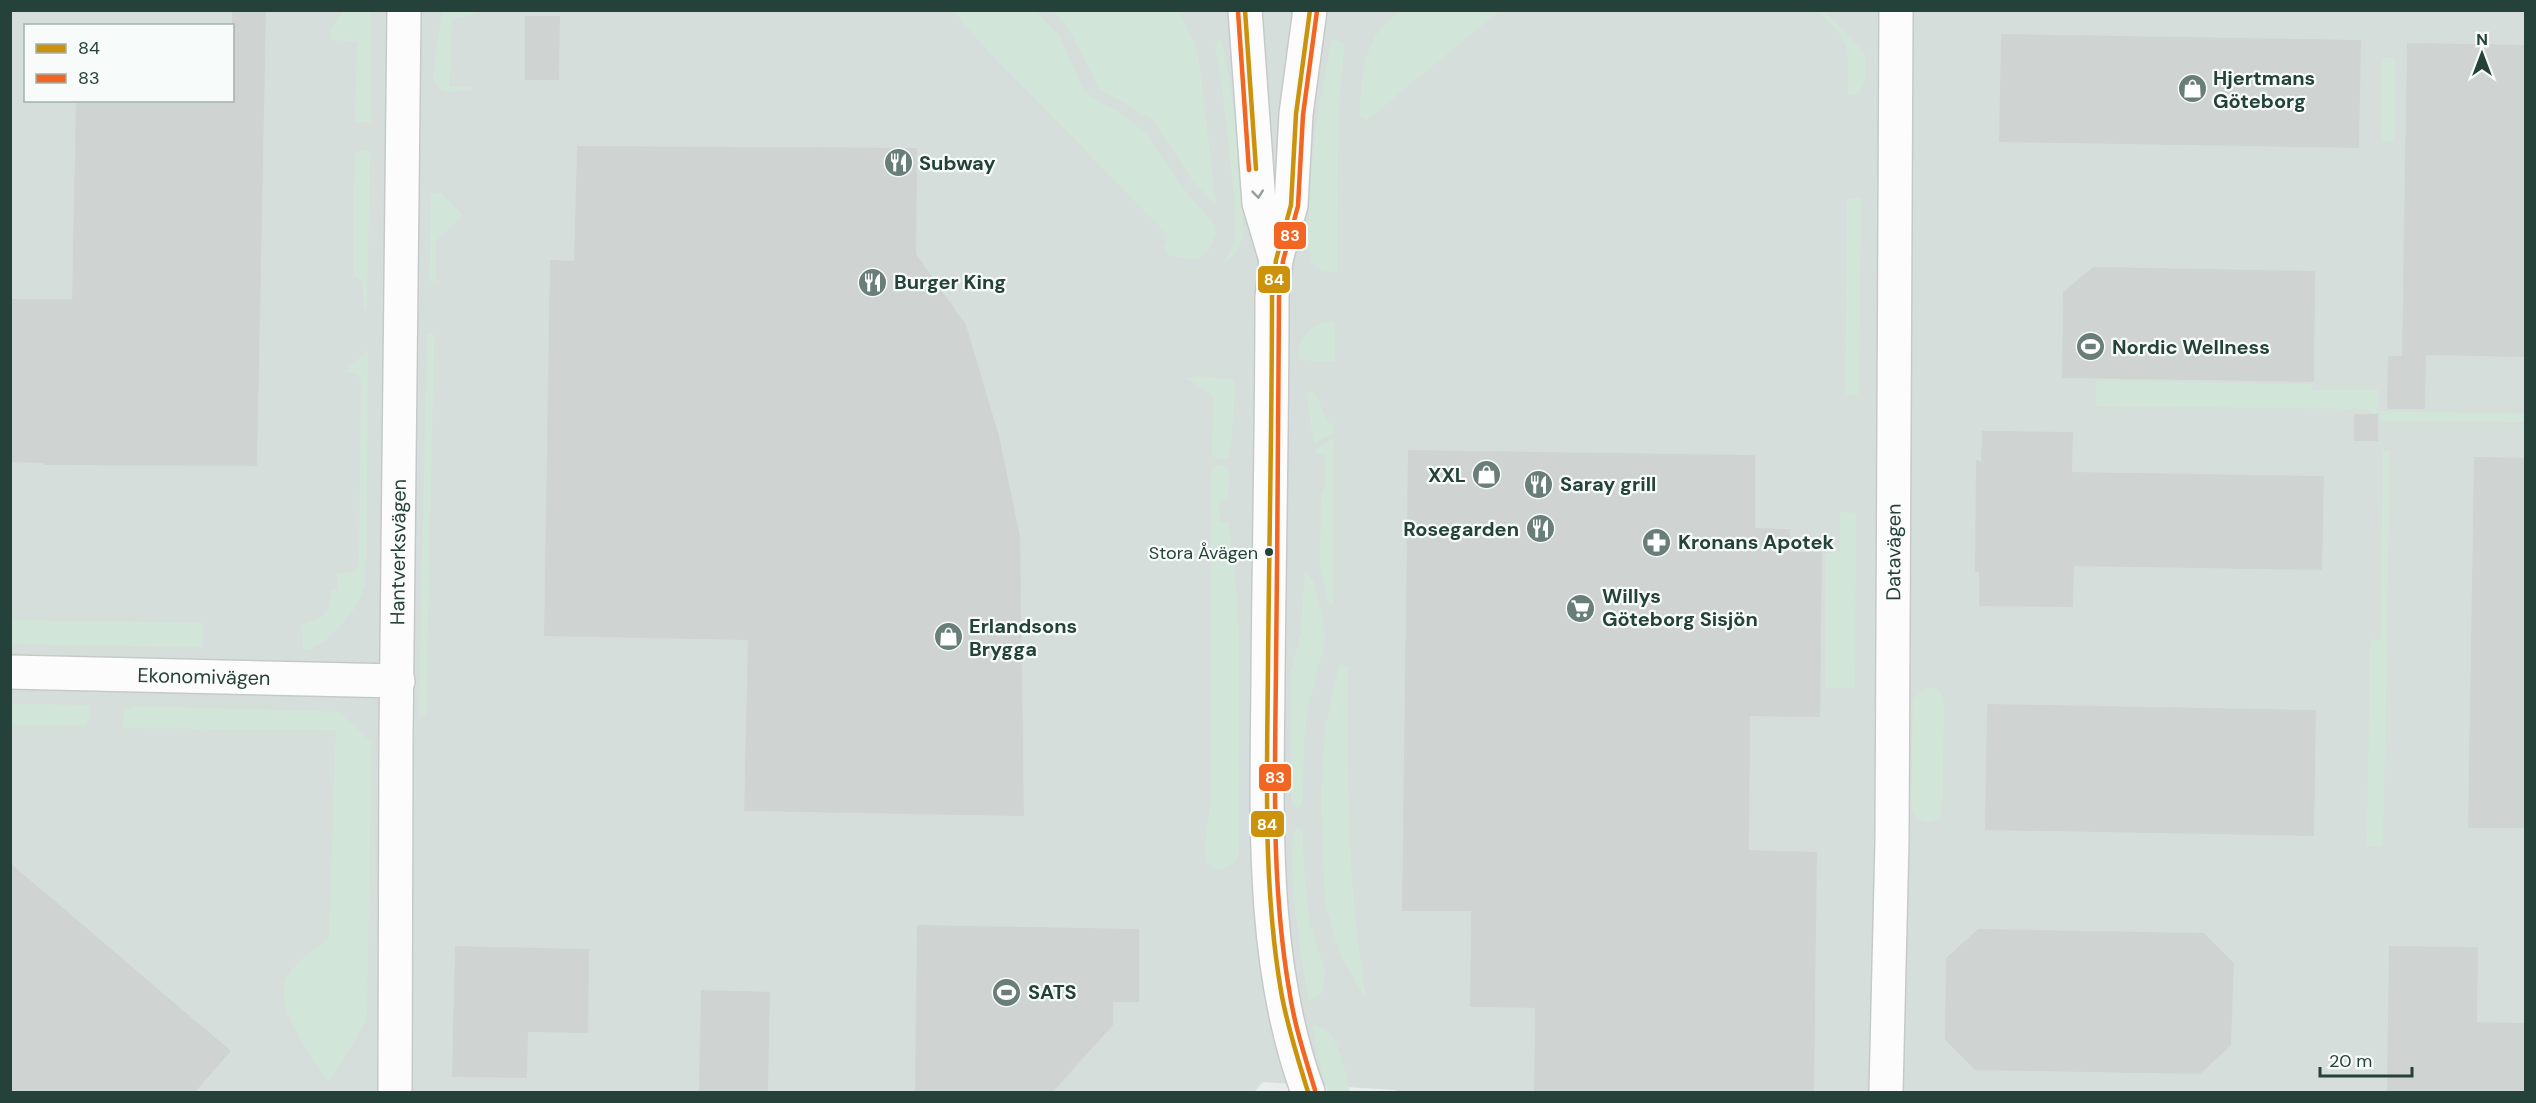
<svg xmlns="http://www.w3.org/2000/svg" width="2536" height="1103" viewBox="0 0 2536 1103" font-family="'DM Sans',sans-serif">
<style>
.built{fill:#d6dedb;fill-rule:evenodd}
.green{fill:#d1e6d8}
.building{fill:#cfd4d2}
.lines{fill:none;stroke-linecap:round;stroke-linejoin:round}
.minor-casing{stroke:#c5cac8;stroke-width:36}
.minor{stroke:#fcfcfc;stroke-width:33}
.bus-1-casing{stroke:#f7fbf9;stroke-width:9}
.bus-2-casing{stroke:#f7fbf9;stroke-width:9}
.bus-1{stroke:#cd920c;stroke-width:4.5}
.bus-2{stroke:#f26522;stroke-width:4.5}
.oneway{stroke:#909f9b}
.bus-dot{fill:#24423a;stroke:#f7fbf9;stroke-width:2}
.labels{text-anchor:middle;stroke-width:4.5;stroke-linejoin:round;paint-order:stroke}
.bus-label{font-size:18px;fill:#24423a;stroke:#f7fbf9;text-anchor:end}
.poi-label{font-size:20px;font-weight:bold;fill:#24423a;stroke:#f7fbf9;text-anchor:start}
.street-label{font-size:20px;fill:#24423a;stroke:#f7fbf9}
.line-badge{stroke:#f7fbf9;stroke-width:2}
.badge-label{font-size:16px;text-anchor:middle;font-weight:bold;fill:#fff}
</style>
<rect width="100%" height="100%" fill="#e8edeb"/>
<path class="built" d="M 10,11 L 2525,11 L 2525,1092 L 1397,1092 L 1395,1090 L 1263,1082 L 1254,1092 L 11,1092 ZM 26,26 L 232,26 L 232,100 L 26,100 Z"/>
<path class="green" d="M 445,10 L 478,11 L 472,15 L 452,18 L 449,87 L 471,87 L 472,90 C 452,90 441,99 433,76 L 442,12 Z
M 344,11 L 371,11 L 371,122 L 355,122 L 357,42 L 331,40 L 330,30 Z
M 953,11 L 1035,11 L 1059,35 L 1082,87 L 1089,95 L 1127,118 L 1147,135 L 1186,192 L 1215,225 L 1216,233 L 1210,248 L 1199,258 L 1192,259 L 1168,255 L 1164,247 L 1169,236 L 990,53 Z
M 1054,11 L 1178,11 L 1194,42 L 1199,62 L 1216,205 L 1193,181 L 1153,120 L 1100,89 L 1070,31 Z
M 1403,11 L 1499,11 L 1367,120 L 1360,117 C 1361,76 1363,32 1403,11 Z
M 1818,11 L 1824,11 L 1865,54 C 1865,68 1868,85 1856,95 L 1848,94 C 1848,47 1853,45 1818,11 Z
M 1219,40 L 1222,41 C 1232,96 1242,150 1242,205 C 1242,217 1244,231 1241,242 C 1239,250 1231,259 1224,263 L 1235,241 L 1235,202 L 1222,85 L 1215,45 Z
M 1332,40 L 1339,41 L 1344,44 L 1344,48 L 1338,119 L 1337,272 L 1323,271 L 1316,267 C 1305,254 1309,235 1309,218 C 1310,157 1319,100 1332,40 Z
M 2382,58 L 2395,58 L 2394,141 L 2382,142 Z
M 364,150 L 370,152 L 367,305 L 364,309 L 362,281 L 353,276 L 354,154 Z
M 440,193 L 463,215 L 436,241 L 436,281 L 430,282 L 431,194 Z
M 1861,198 L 1859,392 L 1856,395 L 1846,394 L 1847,199 Z
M 1323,322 L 1335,322 L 1335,362 L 1298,360 C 1298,341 1306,330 1323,322 Z
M 434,334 L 426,716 L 419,716 L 427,335 Z
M 368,350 L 366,581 C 361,607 332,642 306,650 L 303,648 L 302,625 C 323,617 331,614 331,590 L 337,590 L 337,573 L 353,572 L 359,565 L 361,382 L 357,373 L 344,372 Z
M 1196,376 L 1232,379 L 1235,382 L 1231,447 L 1228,458 L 1219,459 L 1212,456 L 1213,396 L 1187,378 Z
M 2096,381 L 2313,384 L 2312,390 L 2378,390 L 2378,411 L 2525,414 L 2525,422 L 2380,421 L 2380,413 L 2371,413 L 2368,409 L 2096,406 Z
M 1312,391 C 1323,400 1320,418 1334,426 L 1334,432 L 1314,443 L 1307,398 L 1308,393 Z
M 1334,438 L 1333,603 L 1330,605 L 1320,570 L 1321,494 L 1325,488 L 1326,454 L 1315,454 L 1315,450 Z
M 2383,451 L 2390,451 L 2383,846 L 2367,846 L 2370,640 L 2381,639 Z
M 1221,465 L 1229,469 L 1228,500 L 1219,500 L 1220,522 L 1229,523 L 1237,597 L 1239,640 L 1239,852 L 1235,862 L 1220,870 C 1215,868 1210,867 1208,862 C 1203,851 1209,814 1211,801 L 1211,471 L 1216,466 Z
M 1840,512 L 1854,513 L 1856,516 L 1855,688 L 1825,688 L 1825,554 L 1840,552 Z
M 1305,572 L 1314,582 L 1326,636 L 1307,712 L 1304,737 L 1303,799 L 1301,805 L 1298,808 L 1295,807 L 1291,800 L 1291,671 L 1301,633 Z
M 11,620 L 203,623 L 202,647 L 11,644 Z
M 1339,665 L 1348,666 C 1348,776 1346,888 1366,996 L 1365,998 L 1339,952 L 1325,902 L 1321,799 L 1325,730 Z
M 1926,688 L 1934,688 L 1941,693 L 1944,705 L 1942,812 L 1939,819 L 1926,823 L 1914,815 L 1911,805 L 1913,699 Z
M 11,704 L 88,705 L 90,715 L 86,725 L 11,725 Z
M 134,706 L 339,712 L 371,743 L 367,1020 L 331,1079 L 327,1080 C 312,1056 270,1003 288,975 C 298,960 316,949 329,937 L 336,730 L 123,728 L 124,712 Z
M 1297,827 L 1302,830 L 1305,885 L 1310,924 L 1325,972 L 1323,992 L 1309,1001 C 1304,973 1282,845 1297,827 Z
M 1312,1023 C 1318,1026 1325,1029 1329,1033 C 1342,1049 1345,1073 1350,1092 L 1328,1092 L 1323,1079 Z"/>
<path class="building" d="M 232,10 L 266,10 L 257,466 L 44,465 L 44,463 L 10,462 L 10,299 L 72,299 L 76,100 L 232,100 Z
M 525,16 L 560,16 L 559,80 L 525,80 Z
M 2001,34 L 2361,40 L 2359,148 L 1999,142 Z
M 2407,43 L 2526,45 L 2526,357 L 2426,355 L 2425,409 L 2387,409 L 2388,356 L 2402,356 Z
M 577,146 L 917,148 L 916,254 L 966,325 L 999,436 L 1020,536 L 1024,816 L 744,811 L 748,640 L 544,636 L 550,260 L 574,261 Z
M 2093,267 L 2315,271 L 2314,382 L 2062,378 L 2063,292 Z
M 2354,414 L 2378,414 L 2378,441 L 2354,441 Z
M 1982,431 L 2073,432 L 2072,472 L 2324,476 L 2322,570 L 2074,566 L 2073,607 L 1979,606 L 1979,572 L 1975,572 L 1976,460 L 1981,461 Z
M 1408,450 L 1755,455 L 1755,528 L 1790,529 L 1789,552 L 1822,552 L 1820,717 L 1750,716 L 1749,850 L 1817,852 L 1814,1092 L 1534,1092 L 1535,1008 L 1470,1007 L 1471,911 L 1402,911 Z
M 2474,457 L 2526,458 L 2526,828 L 2468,828 Z
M 1987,704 L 2316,710 L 2314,836 L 1985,830 Z
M 10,863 L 231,1051 L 195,1092 L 10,1092 Z
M 917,925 L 1139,929 L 1139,1002 L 1113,1002 L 1113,1025 L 1053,1092 L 915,1092 Z
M 1978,929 L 2204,933 L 2234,963 L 2231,1045 L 2200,1074 L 1975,1070 L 1945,1040 L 1946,958 Z
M 455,946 L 589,949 L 588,1033 L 528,1032 L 527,1078 L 452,1077 Z
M 2389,946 L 2478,947 L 2477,1022 L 2526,1023 L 2526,1092 L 2387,1092 Z
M 701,990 L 770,992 L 768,1092 L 699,1092 Z"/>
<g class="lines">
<defs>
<g id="minor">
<path d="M 1245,10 L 1259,203 L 1276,260"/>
<path id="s1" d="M 10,672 L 398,681"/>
<path id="s2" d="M 395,1092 L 396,737 L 404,10"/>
<path d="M 1308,1092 C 1260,962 1267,816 1268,679 C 1269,552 1272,425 1272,297 L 1276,260 L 1291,205 L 1296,114 L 1310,10"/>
<path id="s3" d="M 1886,1092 L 1892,841 L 1896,10"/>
</g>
</defs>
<use href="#minor" class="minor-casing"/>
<use href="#minor" class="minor"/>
<defs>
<path id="bus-1" d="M 1245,10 L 1256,169
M 1308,1092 C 1298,1059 1287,1026 1281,991 C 1263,885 1267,777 1268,669 C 1269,545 1272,421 1272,297 L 1276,260 L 1291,205 L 1296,114 L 1310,10"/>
<path id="bus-2" d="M 1238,11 L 1249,170
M 1315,1090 C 1305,1057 1294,1024 1289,989 C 1271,883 1275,775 1276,669 C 1277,545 1279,421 1279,297 L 1283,261 L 1298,206 L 1303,115 L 1317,11"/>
</defs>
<use href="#bus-1" class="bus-1-casing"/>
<use href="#bus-2" class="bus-2-casing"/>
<use href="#bus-1" class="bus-1"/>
<use href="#bus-2" class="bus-2"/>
</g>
<defs><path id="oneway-chevron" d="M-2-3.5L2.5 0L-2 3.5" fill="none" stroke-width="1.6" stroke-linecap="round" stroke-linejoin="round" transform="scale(1.5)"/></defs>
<use class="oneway" href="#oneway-chevron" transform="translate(1258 194) rotate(84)"/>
<defs>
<symbol id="shop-disc" viewBox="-11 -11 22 22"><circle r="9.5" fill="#697e78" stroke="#f7fbf9"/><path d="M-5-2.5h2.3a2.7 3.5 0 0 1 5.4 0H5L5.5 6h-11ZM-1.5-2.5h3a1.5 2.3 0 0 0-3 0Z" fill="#fff"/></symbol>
<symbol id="restaurant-disc" viewBox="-11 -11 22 22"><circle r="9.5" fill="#697e78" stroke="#f7fbf9"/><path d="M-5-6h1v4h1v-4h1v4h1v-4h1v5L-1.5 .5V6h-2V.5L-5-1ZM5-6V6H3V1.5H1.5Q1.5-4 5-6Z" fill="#fff"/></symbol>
<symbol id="stadium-disc" viewBox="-11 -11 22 22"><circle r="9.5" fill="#697e78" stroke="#f7fbf9"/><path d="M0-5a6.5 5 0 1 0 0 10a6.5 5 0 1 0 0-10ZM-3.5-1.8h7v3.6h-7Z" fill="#fff"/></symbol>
<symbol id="pharmacy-disc" viewBox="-11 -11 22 22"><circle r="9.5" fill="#697e78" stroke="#f7fbf9"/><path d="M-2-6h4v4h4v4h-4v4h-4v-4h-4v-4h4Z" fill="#fff"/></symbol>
<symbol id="supermarket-disc" viewBox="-11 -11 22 22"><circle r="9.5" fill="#697e78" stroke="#f7fbf9"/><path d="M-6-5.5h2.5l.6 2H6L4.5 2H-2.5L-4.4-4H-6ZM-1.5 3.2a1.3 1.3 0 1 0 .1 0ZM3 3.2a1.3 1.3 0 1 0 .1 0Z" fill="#fff"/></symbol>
</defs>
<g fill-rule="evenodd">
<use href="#shop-disc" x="2176" y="72" width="33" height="33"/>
<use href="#restaurant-disc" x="882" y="146" width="33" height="33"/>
<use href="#restaurant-disc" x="856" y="266" width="33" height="33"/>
<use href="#stadium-disc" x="2074" y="330" width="33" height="33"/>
<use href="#shop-disc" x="1470" y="458" width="33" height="33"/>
<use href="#restaurant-disc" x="1522" y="468" width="33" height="33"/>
<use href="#restaurant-disc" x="1524" y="512" width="33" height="33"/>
<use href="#pharmacy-disc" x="1640" y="526" width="33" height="33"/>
<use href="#supermarket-disc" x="1564" y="592" width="33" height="33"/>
<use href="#shop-disc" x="932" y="620" width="33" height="33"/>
<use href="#stadium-disc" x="990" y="976" width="33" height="33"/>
</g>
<circle class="bus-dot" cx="1269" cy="552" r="5"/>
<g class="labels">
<g class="bus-label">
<text x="1258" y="559">Stora Åvägen</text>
</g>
<g class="poi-label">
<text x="2213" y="85">Hjertmans<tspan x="2213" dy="23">Göteborg</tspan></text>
<text x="919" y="170">Subway</text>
<text x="894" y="289">Burger King</text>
<text x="2112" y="354">Nordic Wellness</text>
<text x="1466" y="482" text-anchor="end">XXL</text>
<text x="1560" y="491">Saray grill</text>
<text x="1519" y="536" text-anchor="end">Rosegarden</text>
<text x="1678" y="549">Kronans Apotek</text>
<text x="1602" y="603">Willys<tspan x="1602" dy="23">Göteborg Sisjön</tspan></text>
<text x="969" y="633">Erlandsons<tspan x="969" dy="23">Brygga</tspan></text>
<text x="1028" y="999">SATS</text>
</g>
<g class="street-label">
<text dy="7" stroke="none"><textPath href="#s2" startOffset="540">Hantverksvägen</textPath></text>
<text dy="7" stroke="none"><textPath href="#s3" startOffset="540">Datavägen</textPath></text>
<text dy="7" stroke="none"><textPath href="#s1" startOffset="194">Ekonomivägen</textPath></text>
</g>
</g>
<g class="line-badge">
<rect x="1273" y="221" width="34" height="29" rx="6" fill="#f26522"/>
<rect x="1257" y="265" width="34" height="29" rx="6" fill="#cd920c"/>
<rect x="1258" y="763" width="34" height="29" rx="6" fill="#f26522"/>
<rect x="1250" y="810" width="35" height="28" rx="6" fill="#cd920c"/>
</g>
<g class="badge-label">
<text x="1290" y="241">83</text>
<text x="1274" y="285">84</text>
<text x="1275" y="783">83</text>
<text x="1267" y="830">84</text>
</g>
<rect width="2536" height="1103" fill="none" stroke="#24423a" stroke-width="24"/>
<rect x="24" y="24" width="210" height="78" fill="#f7fbf9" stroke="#a3b1ad" stroke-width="1.5"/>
<rect x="36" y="44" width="30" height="9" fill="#cd920c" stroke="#a3b1ad" stroke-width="1.5"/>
<text x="78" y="54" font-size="18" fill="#24423a">84</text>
<rect x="36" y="74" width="30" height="9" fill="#f26522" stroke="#a3b1ad" stroke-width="1.5"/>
<text x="78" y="84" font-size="18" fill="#24423a">83</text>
<g transform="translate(2482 54)" stroke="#f7fbf9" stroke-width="4.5" paint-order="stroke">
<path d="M0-4.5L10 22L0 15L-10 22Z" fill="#24423a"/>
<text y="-9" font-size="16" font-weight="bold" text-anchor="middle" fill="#24423a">N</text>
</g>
<path d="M2320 1067v9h92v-9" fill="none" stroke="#24423a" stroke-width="3"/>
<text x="2329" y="1067" font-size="18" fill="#24423a" stroke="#f7fbf9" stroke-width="4.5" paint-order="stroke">20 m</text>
</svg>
